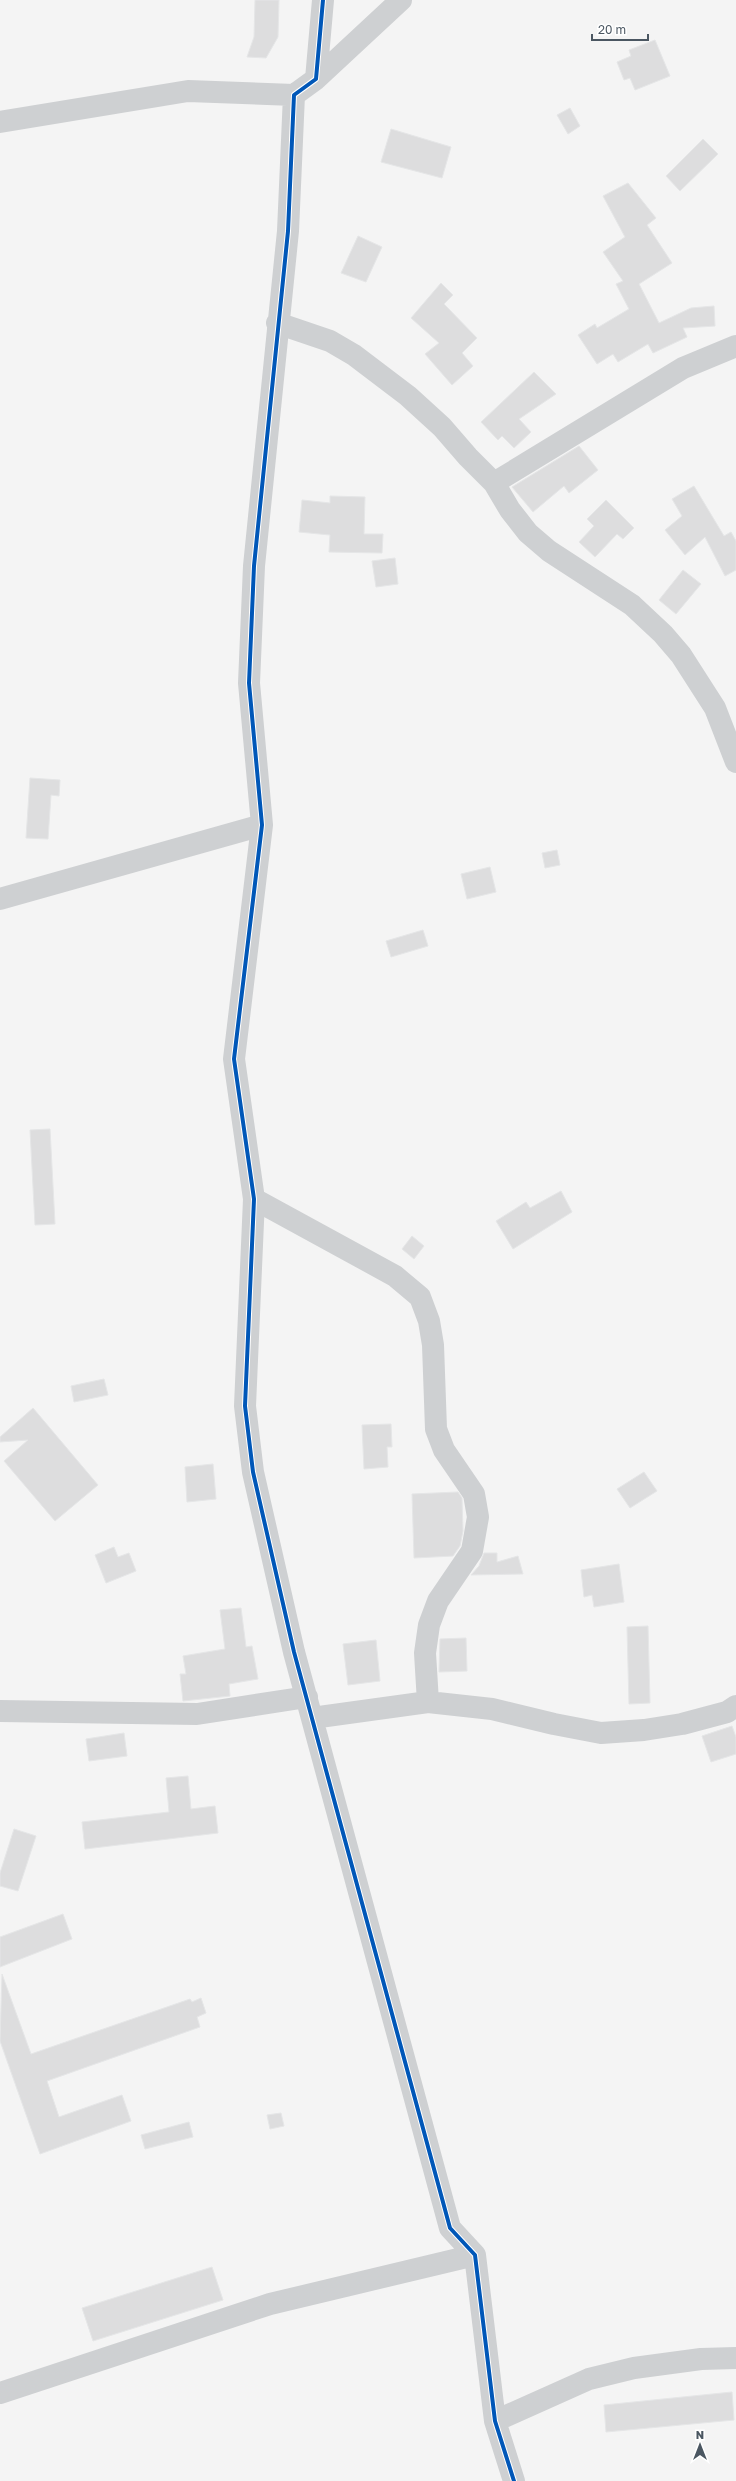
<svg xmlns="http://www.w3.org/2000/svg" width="736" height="2481" viewBox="0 0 736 2481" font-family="'Golos Text',sans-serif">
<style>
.building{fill:#ddddde;stroke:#e5e6e7}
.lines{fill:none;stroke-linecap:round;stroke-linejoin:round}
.minor{stroke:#ced0d2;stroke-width:22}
.cycleway-casing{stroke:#fff;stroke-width:6}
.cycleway{stroke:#0057b8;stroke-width:4}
</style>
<rect width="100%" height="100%" fill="#f4f4f4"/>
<path class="building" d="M 255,0 L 279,0 L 278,37 L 266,58 L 247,57 L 254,37 Z
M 655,40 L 670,76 L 635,90 L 630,78 L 624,80 L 617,62 L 631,56 L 629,50 Z
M 570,108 L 580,126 L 568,134 L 557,115 Z
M 391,129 L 451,147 L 442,178 L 381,162 Z
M 703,139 L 718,154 L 680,191 L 666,176 Z
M 628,183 L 656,218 L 647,225 L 672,263 L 639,284 L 659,323 L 691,308 L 714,306 L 715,326 L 683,328 L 687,337 L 653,353 L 648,344 L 618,362 L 613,354 L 597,364 L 578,335 L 595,324 L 597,328 L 629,309 L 616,284 L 623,281 L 603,252 L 625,237 L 603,196 Z
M 358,236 L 382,247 L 366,282 L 341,273 Z
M 441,283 L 453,295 L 444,304 L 477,338 L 462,353 L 473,366 L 452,385 L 425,354 L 439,343 L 411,318 Z
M 534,372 L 556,394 L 519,419 L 531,432 L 514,448 L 502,436 L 498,440 L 481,422 Z
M 579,446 L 598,470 L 569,493 L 564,486 L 533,512 L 512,487 Z
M 694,486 L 724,536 L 731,532 L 736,541 L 736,570 L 725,576 L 705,537 L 685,555 L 665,530 L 682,516 L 672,499 Z
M 330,496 L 365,497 L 364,534 L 383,534 L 382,553 L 329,552 L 330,535 L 299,532 L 302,500 L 330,503 Z
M 606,500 L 634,528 L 623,539 L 617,534 L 595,557 L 579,542 L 594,526 L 587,519 Z
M 395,558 L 398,584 L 376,587 L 372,561 Z
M 683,570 L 701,584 L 676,614 L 659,600 Z
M 30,778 L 60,780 L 59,796 L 51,795 L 48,839 L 26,838 Z
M 557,850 L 560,865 L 545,868 L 542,853 Z
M 490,867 L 496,892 L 467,899 L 461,874 Z
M 423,930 L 428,946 L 391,957 L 386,941 Z
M 50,1129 L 55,1224 L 35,1225 L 30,1130 Z
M 561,1191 L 572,1212 L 513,1249 L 496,1221 L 526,1202 L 530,1208 Z
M 412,1236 L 424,1246 L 414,1259 L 402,1249 Z
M 104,1379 L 108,1395 L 74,1402 L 71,1386 Z
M 33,1408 L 98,1485 L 55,1521 L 4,1461 L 28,1440 L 0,1442 L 0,1437 Z
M 391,1424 L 392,1447 L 387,1447 L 388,1467 L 364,1469 L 362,1425 Z
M 213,1464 L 216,1499 L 187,1502 L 185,1467 Z
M 644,1472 L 657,1491 L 630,1508 L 617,1489 Z
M 458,1492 L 462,1498 L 463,1531 L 460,1546 L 453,1556 L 414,1558 L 412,1494 Z
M 114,1547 L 118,1557 L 129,1553 L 136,1571 L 106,1583 L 95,1555 Z
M 484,1553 L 497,1553 L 497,1562 L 518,1556 L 523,1574 L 471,1575 L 479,1566 Z
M 619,1564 L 624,1602 L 594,1607 L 592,1595 L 584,1597 L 581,1570 Z
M 241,1608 L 246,1647 L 252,1646 L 258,1679 L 229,1684 L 230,1696 L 183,1701 L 180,1674 L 186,1674 L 183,1656 L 225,1649 L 220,1610 Z
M 648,1626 L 650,1703 L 629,1704 L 627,1627 Z
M 466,1638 L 467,1671 L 439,1672 L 440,1639 Z
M 376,1640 L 380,1681 L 348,1685 L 343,1644 Z
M 732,1726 L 736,1737 L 736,1754 L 711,1762 L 702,1736 Z
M 124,1733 L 127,1756 L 89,1761 L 86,1739 Z
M 188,1776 L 191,1809 L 215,1806 L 218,1833 L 85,1849 L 82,1822 L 169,1812 L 166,1778 Z
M 14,1829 L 36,1836 L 18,1891 L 0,1886 L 0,1873 Z
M 63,1914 L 72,1939 L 0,1967 L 0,1937 Z
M 2,1974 L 31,2054 L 190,1999 L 192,2002 L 201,1998 L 206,2013 L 197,2017 L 200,2027 L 47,2081 L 59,2117 L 122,2095 L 131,2121 L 40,2154 L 0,2041 Z
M 281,2113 L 284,2126 L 270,2129 L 267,2115 Z
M 189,2122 L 193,2137 L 145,2149 L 141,2135 Z
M 212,2267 L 223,2300 L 93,2341 L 82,2308 Z
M 732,2392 L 734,2420 L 606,2432 L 604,2405 Z"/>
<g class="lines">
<path class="minor" d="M 323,0 L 316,79 L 294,95 L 288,231 L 254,566 L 249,683 L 262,825 L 234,1059 L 254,1199 L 245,1406 L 253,1472 L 294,1652 L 450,2228 L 475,2255 L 495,2421 L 514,2481
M 316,79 L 401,0
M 0,122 L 188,91 L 294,95
M 277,323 L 330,341 L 354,355 L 408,396 L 442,427 L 468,457 L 494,483 L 510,510 L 528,533 L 549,551 L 632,605 L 663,634 L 681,655 L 715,708 L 736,762
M 494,483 L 683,368 L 736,346
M 0,899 L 262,825
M 254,1199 L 395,1276 L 420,1297 L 429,1321 L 433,1345 L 436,1429 L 444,1450 L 474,1494 L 478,1517 L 472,1551 L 438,1601 L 429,1625 L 425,1653 L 428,1702
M 0,1711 L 197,1714 L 307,1697
M 312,1718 L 428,1702 L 492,1709 L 554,1724 L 601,1733 L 644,1730 L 682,1724 L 727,1712 L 736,1706
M 0,2393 L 270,2304 L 475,2255
M 495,2421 L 589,2379 L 634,2368 L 701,2359 L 736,2358"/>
<defs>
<path id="cycleway" d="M 323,0 L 316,79 L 294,95 L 288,231 L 254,566 L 249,683 L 262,825 L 234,1059 L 254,1199 L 245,1406 L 253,1472 L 294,1652 L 450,2228 L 475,2255 L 495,2421 L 514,2481"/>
</defs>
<use href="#cycleway" class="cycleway-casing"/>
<use href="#cycleway" class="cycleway"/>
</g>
<g transform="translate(700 2445)" stroke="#ffffff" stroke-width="3" paint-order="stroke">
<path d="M0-3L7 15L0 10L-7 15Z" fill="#4a5661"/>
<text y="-6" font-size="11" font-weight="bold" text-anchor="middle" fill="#4a5661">N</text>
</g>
<path d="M592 34v6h56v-6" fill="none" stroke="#4a5661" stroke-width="2"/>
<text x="598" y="34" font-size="12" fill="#4a5661" stroke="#ffffff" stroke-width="3" paint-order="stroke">20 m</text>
</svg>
